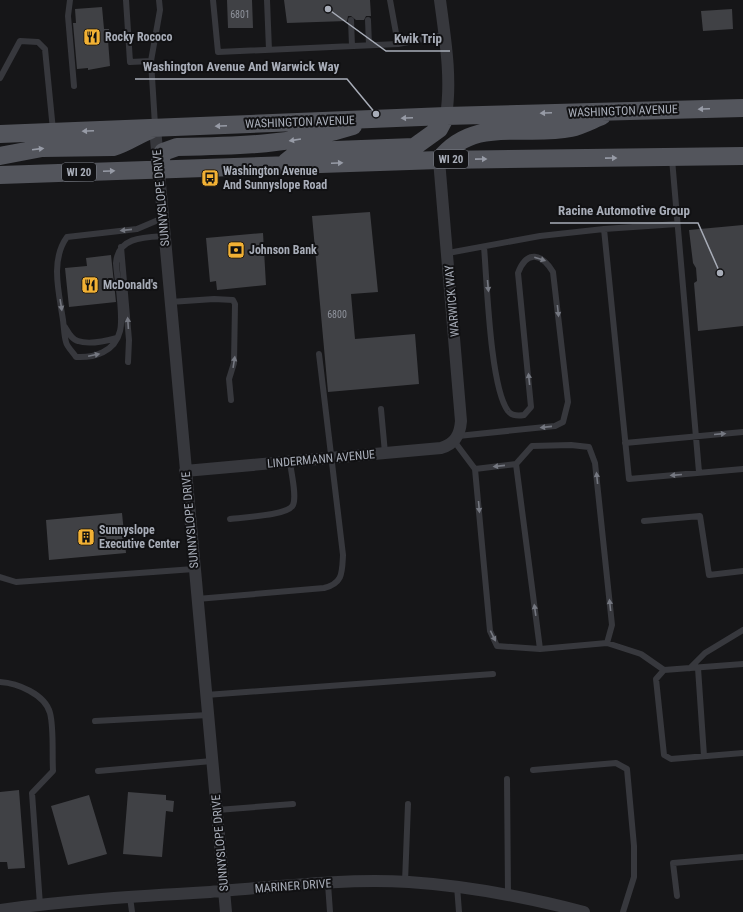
<svg xmlns="http://www.w3.org/2000/svg" width="743" height="912" viewBox="0 0 743 912" font-family="'Roboto Condensed',sans-serif">
<style>
.building{fill:#404145}
.lines{fill:none;stroke-linecap:round;stroke-linejoin:round}
.lane{stroke:#37383d;stroke-width:6}
.street{stroke:#37383d;stroke-width:12}
.primary{stroke:#53555c;stroke-width:18}
.oneway{fill:#979ba6}
.oneway2{fill:#757881}
.labels{text-anchor:middle;stroke-width:4;stroke-linejoin:round;paint-order:stroke}
.number-label{font-size:10px;fill:#8e929b}
.shield{fill:#111113;stroke:#7b7e86;stroke-width:1}
.shield-label{font-size:11px;font-weight:bold;fill:#a8adb8}
.poi-label{font-size:12px;font-weight:bold;fill:#a8adb8;stroke:#111113;text-anchor:start}
.street-label{font-size:12px;fill:#a8adb8;stroke:#111113}
.leader{fill:none;stroke:#a8adb8;stroke-width:1.5}
.callout-dot{fill:#a8adb8;stroke:#111113;stroke-width:1.5}
.callout-label{font-size:13px;text-anchor:middle;font-weight:bold;fill:#a8adb8;stroke:#111113;stroke-width:4;stroke-linejoin:round;paint-order:stroke}
</style>
<rect width="100%" height="100%" fill="#161618"/>
<path class="building" d="M 227,0 L 252,0 L 253,28 L 228,28 Z
M 284,0 L 370,0 L 371,16 L 366,16 L 364,20 L 356,20 L 351,16 L 348,16 L 347,21 L 287,23 Z
M 102,7 L 104,29 L 109,29 L 110,39 L 108,40 L 110,66 L 88,70 L 88,68 L 77,69 L 73,23 L 76,23 L 75,9 Z
M 732,9 L 733,29 L 703,31 L 701,11 Z
M 370,212 L 378,292 L 351,294 L 355,339 L 415,334 L 419,384 L 328,392 L 312,216 Z
M 743,225 L 743,326 L 698,331 L 694,283 L 697,281 L 696,268 L 693,263 L 689,230 Z
M 263,233 L 266,285 L 217,290 L 216,281 L 210,282 L 206,238 Z
M 111,255 L 116,302 L 69,307 L 65,268 L 87,266 L 86,258 Z
M 122,513 L 126,553 L 49,560 L 46,520 Z
M 19,790 L 25,868 L 8,869 L 7,862 L 0,862 L 0,792 Z
M 128,792 L 166,795 L 166,800 L 174,801 L 173,812 L 166,811 L 162,857 L 123,854 Z
M 89,795 L 107,854 L 68,865 L 51,806 Z"/>
<g class="lines">
<path class="lane" d="M 70,0 L 68,16 L 74,86
M 126,0 L 130,62 L 151,61
M 213,0 L 218,52 L 398,44
M 267,0 L 269,50
M 390,0 L 398,44 L 445,35
M 351,20 L 352,46
M 368,20 L 369,45
M 0,78 L 20,41 L 38,42 L 45,49 L 53,130
M 155,125 L 151,61 L 160,10 L 159,0
M 672,159 L 699,472
M 163,218 L 137,229 L 67,237 C 50,260 59,293 63,320 C 64,327 64,335 66,342 C 67,347 73,352 76,357 C 94,358 115,352 120,331 C 124,315 117,280 116,263 C 118,237 144,237 164,236
M 677,224 L 604,229 L 629,479 L 743,469
M 121,247 L 129,340 L 128,362
M 448,253 L 540,236 L 604,229
M 170,302 L 214,299 L 233,300 L 235,304 L 234,363 L 229,379 L 231,400
M 65,327 C 68,332 72,340 78,341 C 89,345 106,341 117,338
M 381,409 L 385,453
M 458,436 L 555,426 L 563,422 L 568,402 L 553,272 C 542,254 527,249 518,273 L 531,407 L 524,415 C 518,416 512,416 508,411 C 490,387 487,281 484,247
M 454,441 L 475,469 L 490,631 L 497,646 L 540,649 L 607,643 L 641,654 L 664,670
M 625,443 L 743,432
M 516,464 L 540,649
M 475,469 L 516,464 L 532,446 L 571,445 L 589,447 L 595,463 L 612,625 L 607,643
M 230,519 C 242,517 288,516 293,505 C 297,496 291,472 290,462
M 644,521 L 700,516 L 709,575 L 743,571
M 0,577 L 16,582 L 194,569
M 197,599 L 324,588 C 343,583 342,573 343,555 L 319,354
M 743,664 L 664,670 L 656,679 L 664,755 L 671,759 L 743,753
M 690,668 L 705,653 L 743,630
M 698,668 L 704,756
M 0,682 C 17,683 45,694 50,713 C 54,728 52,755 53,771 L 32,793 L 40,905
M 206,695 L 493,674
M 95,721 L 208,715
M 533,770 L 616,763 L 627,769 L 634,846 L 634,877 L 623,912
M 98,771 L 212,761
M 507,779 L 508,894
M 217,810 L 293,804
M 405,882 L 408,804
M 328,884 L 330,912
M 457,886 L 459,912
M 677,896 L 673,863 L 743,857
M 130,897 L 132,912"/>
<path class="street" d="M 440,0 C 445,38 452,78 446,116
M 155,128 L 226,912
M 185,471 L 441,448 C 455,444 460,435 461,421 L 439,160
M 0,910 C 70,900 140,896 210,892 C 276,887 343,878 409,882 C 469,886 526,897 584,912"/>
<path class="primary" d="M 0,134 L 446,116 L 743,108
M 0,156 L 42,148 L 113,147 C 127,143 137,135 150,130
M 439,160 C 475,115 523,138 571,128 C 581,126 592,120 602,116
M 286,162 L 296,154 L 309,151 L 414,147 L 439,129 L 446,116
M 158,169 L 163,152 L 177,147 C 238,146 294,145 353,126
M 0,175 L 439,160 L 743,156"/>
</g>
<defs><path id="oneway-solid" d="M-6-.8H1V-3.2L6.5 0L1 3.2V.8H-6Z"/></defs>
<g class="oneway">
<use href="#oneway-solid" transform="translate(704 109) rotate(178)"/>
<use href="#oneway-solid" transform="translate(546 113) rotate(178)"/>
<use href="#oneway-solid" transform="translate(407 118) rotate(178)"/>
<use href="#oneway-solid" transform="translate(221 126) rotate(178)"/>
<use href="#oneway-solid" transform="translate(88 131) rotate(178)"/>
<use href="#oneway-solid" transform="translate(295 140) rotate(171)"/>
<use href="#oneway-solid" transform="translate(38 149) rotate(-7)"/>
<use href="#oneway-solid" transform="translate(611 158) rotate(-1)"/>
<use href="#oneway-solid" transform="translate(481 159) rotate(-1)"/>
<use href="#oneway-solid" transform="translate(337 163) rotate(-2)"/>
<use href="#oneway-solid" transform="translate(109 171) rotate(-2)"/>
</g>
<g class="oneway2">
<use href="#oneway-solid" transform="translate(126 230) rotate(174)"/>
<use href="#oneway-solid" transform="translate(540 259) rotate(18)"/>
<use href="#oneway-solid" transform="translate(488 286) rotate(85)"/>
<use href="#oneway-solid" transform="translate(61 305) rotate(81)"/>
<use href="#oneway-solid" transform="translate(558 311) rotate(84)"/>
<use href="#oneway-solid" transform="translate(128 323) rotate(-94)"/>
<use href="#oneway-solid" transform="translate(94 355) rotate(-12)"/>
<use href="#oneway-solid" transform="translate(234 362) rotate(-81)"/>
<use href="#oneway-solid" transform="translate(529 379) rotate(-96)"/>
<use href="#oneway-solid" transform="translate(546 427) rotate(174)"/>
<use href="#oneway-solid" transform="translate(720 434) rotate(-5)"/>
<use href="#oneway-solid" transform="translate(499 466) rotate(174)"/>
<use href="#oneway-solid" transform="translate(676 475) rotate(175)"/>
<use href="#oneway-solid" transform="translate(597 478) rotate(-96)"/>
<use href="#oneway-solid" transform="translate(479 507) rotate(85)"/>
<use href="#oneway-solid" transform="translate(610 605) rotate(-96)"/>
<use href="#oneway-solid" transform="translate(535 610) rotate(-98)"/>
<use href="#oneway-solid" transform="translate(493 636) rotate(64)"/>
</g>
<defs>
<symbol id="restaurant-square" viewBox="-11 -11 22 22"><rect x="-9" y="-9" width="18" height="18" rx="4" fill="#f2b134" stroke="#111113"/><path d="M-5-6h1v4h1v-4h1v4h1v-4h1v5L-1.5 .5V6h-2V.5L-5-1ZM5-6V6H3V1.5H1.5Q1.5-4 5-6Z" fill="#111"/></symbol>
<symbol id="bus-square" viewBox="-11 -11 22 22"><rect x="-9" y="-9" width="18" height="18" rx="4" fill="#f2b134" stroke="#111113"/><path d="M-5-6H5V4H4V6H2V4H-2V6H-4V4H-5ZM-3.5-4V0h7V-4ZM-3.5 1.2v1.5H-2V1.2ZM2 1.2v1.5H3.5V1.2Z" fill="#111"/></symbol>
<symbol id="bank-square" viewBox="-11 -11 22 22"><rect x="-9" y="-9" width="18" height="18" rx="4" fill="#f2b134" stroke="#111113"/><path d="M-6-4H6V4H-6ZM0-2.3a2.3 2.3 0 1 0 0 4.6a2.3 2.3 0 1 0 0-4.6Z" fill="#111"/></symbol>
<symbol id="building-square" viewBox="-11 -11 22 22"><rect x="-9" y="-9" width="18" height="18" rx="4" fill="#f2b134" stroke="#111113"/><path d="M-4-6H4V6H1V3H-1V6H-4ZM-2.5-4.3h1.7v1.8h-1.7ZM.8-4.3h1.7v1.8H.8ZM-2.5-1h1.7V.8h-1.7ZM.8-1h1.7V.8H.8Z" fill="#111"/></symbol>
</defs>
<g fill-rule="evenodd">
<use href="#restaurant-square" x="82" y="27" width="20" height="20"/>
<use href="#bus-square" x="200" y="168" width="20" height="20"/>
<use href="#bank-square" x="226" y="240" width="20" height="20"/>
<use href="#restaurant-square" x="80" y="275" width="20" height="20"/>
<use href="#building-square" x="76" y="527" width="20" height="20"/>
</g>
<g class="labels">
<g class="number-label">
<text x="240" y="18">6801</text>
<text x="337" y="318">6800</text>
</g>
<g class="shield">
<rect x="434" y="150" width="34" height="18" rx="3"/>
<rect x="62" y="163" width="34" height="18" rx="3"/>
</g>
<g class="shield-label">
<text x="451" y="163">WI 20</text>
<text x="79" y="176">WI 20</text>
</g>
<g class="poi-label">
<text x="105" y="41">Rocky Rococo</text>
<text x="223" y="175">Washington Avenue<tspan x="223" dy="14">And Sunnyslope Road</tspan></text>
<text x="249" y="254">Johnson Bank</text>
<text x="103" y="289">McDonald's</text>
<text x="99" y="534">Sunnyslope<tspan x="99" dy="14">Executive Center</tspan></text>
</g>
<g class="street-label">
<text transform="translate(623 111) rotate(-2)" y="4">WASHINGTON AVENUE</text>
<text transform="translate(300 122) rotate(-2)" y="4">WASHINGTON AVENUE</text>
<text transform="translate(161 198) rotate(-95)" y="4">SUNNYSLOPE DRIVE</text>
<text transform="translate(452 301) rotate(-95)" y="4">WARWICK WAY</text>
<text transform="translate(321 459) rotate(-5)" y="4">LINDERMANN AVENUE</text>
<text transform="translate(190 520) rotate(-95)" y="4">SUNNYSLOPE DRIVE</text>
<text transform="translate(220 843) rotate(-95)" y="4">SUNNYSLOPE DRIVE</text>
<text transform="translate(293 886) rotate(-4)" y="4">MARINER DRIVE</text>
</g>
</g>
<path class="leader" d="M328 9L386 51H450M376 114L347 79H135M720 273L698 223H550"/>
<g class="callout-dot">
<circle cx="328" cy="9" r="4"/>
<circle cx="376" cy="114" r="4"/>
<circle cx="720" cy="273" r="4"/>
</g>
<g class="callout-label">
<text x="418" y="43">Kwik Trip</text>
<text x="241" y="71">Washington Avenue And Warwick Way</text>
<text x="624" y="215">Racine Automotive Group</text>
</g>
</svg>
